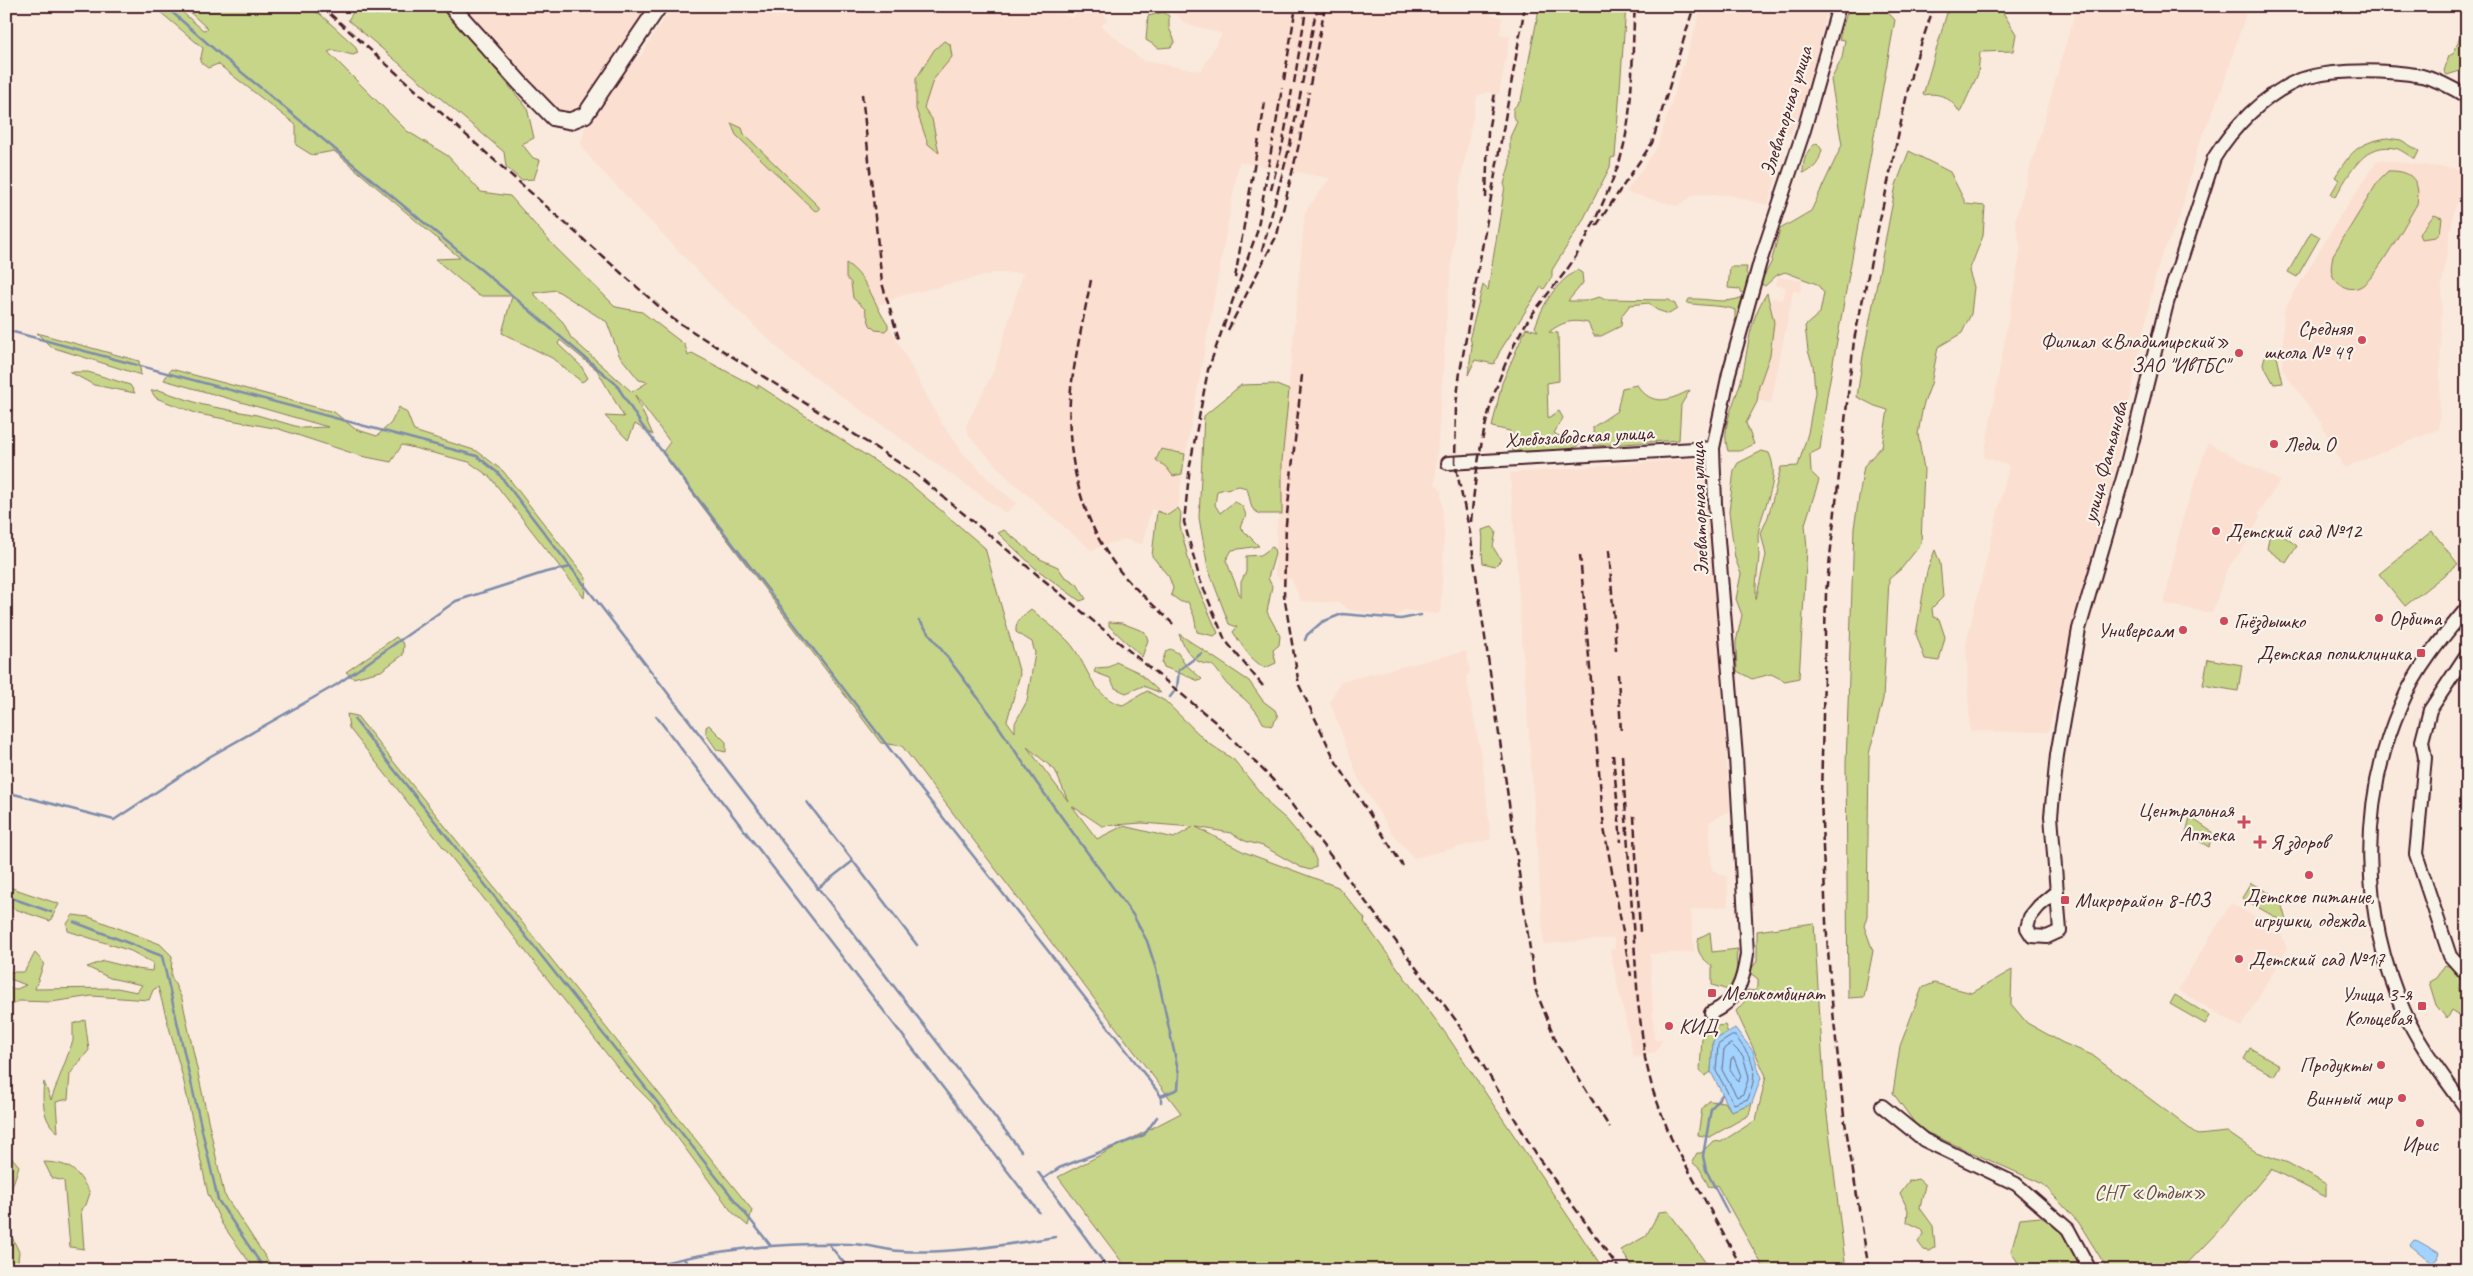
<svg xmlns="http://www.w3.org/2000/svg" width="2473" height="1276" font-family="Caveat,sans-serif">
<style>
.built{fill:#fbdfd0}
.green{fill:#c7d588;stroke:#887a5a;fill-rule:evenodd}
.water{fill:#a1d3fe;stroke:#7e8baa}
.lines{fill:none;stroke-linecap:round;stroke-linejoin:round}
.shore{stroke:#6d677f;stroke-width:1}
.stream{stroke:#7e8baa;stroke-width:2.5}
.minor-casing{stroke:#4a1f2b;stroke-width:16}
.major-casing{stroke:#4a1f2b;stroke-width:19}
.minor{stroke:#f7f3e8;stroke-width:12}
.major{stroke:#f7f3e8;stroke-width:15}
.rail{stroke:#4a1f2b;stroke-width:2.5;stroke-dasharray:8 4;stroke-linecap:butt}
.poi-dot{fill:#d1495b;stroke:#f7f3e8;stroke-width:2}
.labels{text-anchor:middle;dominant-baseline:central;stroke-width:4.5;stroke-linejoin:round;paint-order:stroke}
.street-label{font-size:21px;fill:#4a1f2b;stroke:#f7f3e8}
.poi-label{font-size:21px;fill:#4a1f2b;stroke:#f7f3e8;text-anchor:start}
.park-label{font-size:21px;fill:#694c42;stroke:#f7f3e8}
</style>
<rect width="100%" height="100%" fill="#f9eadd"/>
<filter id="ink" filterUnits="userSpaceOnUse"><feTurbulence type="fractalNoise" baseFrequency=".02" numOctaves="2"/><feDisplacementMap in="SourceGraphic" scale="10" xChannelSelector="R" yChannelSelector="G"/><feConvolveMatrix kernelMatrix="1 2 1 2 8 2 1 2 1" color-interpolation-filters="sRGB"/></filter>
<g filter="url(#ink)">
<path class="built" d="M463,6h188l-70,103 -17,3 -17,-8 -69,-74 3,-3z
M673,6h386v6l13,6 6,-6 1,-6h16l13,13 -7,7 42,35 58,10 21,-37 -38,-11 -6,-8 -19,-9h314l-1,4 30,7 -2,17 10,2 -11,58 -11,-2 -11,4 -18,93 -12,121 -12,174 6,7 3,42 -3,76 -3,5 -34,-4 -9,7 -46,-7 -9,-7 -39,-2 -10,-23 -10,2 -6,-6 2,-53 5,-7v-53l23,-249 25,-34 -91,-16 -57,312 -5,42 -26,-7 -9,35 -18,-5 -33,11 -84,-73 -38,-41 -3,-10 28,-56 29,-97h-28l-95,23 -25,11 17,24 50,93 21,29 32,33 21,17 -10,10 -214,-152 -80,-75 -121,-127 -10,-15 4,-16 48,-67 9,-6 13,-23z
M1699,6h129l-12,52 -18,60 -8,16 -15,-5 -6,15 15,6 -16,55 -39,-10 -34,-1 -18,12 -51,-14 31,-44 43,-135z
M2069,6h179l-26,83 -25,60 -18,70 -18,38 -6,20 -42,203 -65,252 -78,-1 -4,-87 43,-178 -25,-9 37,-208 -6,-28 61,-212z
M2378,160l89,10v13l-13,27 -12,75 -3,144 -95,39 -23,-45 -39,-54 2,-59 57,-95z
M1778,277l24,4 -2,11 -7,-1 -22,112 -19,-4 20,-101 11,2 3,-13 -10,-2z
M2208,443l72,38 -22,33 2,2 -12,25 -22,30 -14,42 -48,-9 18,-83z
M1705,458l25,353 -21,11 3,48 15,7 1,29 -37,4 3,42 -44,2 4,86h8l-6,12 -22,6 -24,-108 5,-1 -1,-11 -70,6 -34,-471z
M1466,651l4,20 -4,6 16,83 9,79 -77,19 -22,-25 -33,-53 -29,-78 10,-20z
M2231,903l49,29 7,17 -46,78 -63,-37z"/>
<path class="green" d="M153,6h22l28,24 5,-1 -25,-23h120l17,8 35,32 3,7 -5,2 -20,-5 -5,2 79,79 41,25 33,36 29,4 42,48 64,63 26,5 43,33 3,11 4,-3 66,35v-3l152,99 75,64 35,126 -13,47 8,11v-9l12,-22 8,-48 -3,-11 -16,-10c-1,-12 7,-16 15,-23 12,11 27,21 38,33 18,20 23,57 54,63l24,-14 18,10 42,41 27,18 38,47 14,12 25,30 5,11v7l-6,3 -10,-3 -37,-21 -18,-5 -14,-8 -35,-6 48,25 94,35 27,32 -1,3 82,112 158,236h-476l-70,-93 123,-64 -279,-367 -21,-3 -219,-290 8,-11 -35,-47 18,40 -18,-11 -7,16 -23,-24 19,1 -27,-47 -37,-30 -2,4 23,22 7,12 -6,4 -30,-24 -50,-25 10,-37h-33l-44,-37 25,-1 -126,-107 -22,4 -16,-10v-20l-78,-61 -10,4 -8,-6 3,-14zM556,290l51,32 12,33 20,25 9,2 -16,10 -61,-54 -8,-16 -30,-29zM1027,747l28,23 13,31zM1072,806l30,20 40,-3 51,4 -19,11 -51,-12 -26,13z
M383,6h61l83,102 7,30 -12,6 11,14 7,2 -6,19 -13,1 -15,-13 -2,-15 -156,-132 8,-12 21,7z
M1538,6h88l-11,151 -4,1 -1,9 -28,55 -30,48v7l-8,12 -3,-2 -41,64 -6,13 -19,-4 -7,15 4,-28 -2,-11 13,-51 5,5 17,-104 -1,-2 6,-21v-26l7,-15 -4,-5v-8l8,-9 18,-91z
M1849,6h33l13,14 -68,376 -7,53 -10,5 1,18 8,8 -14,44 2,25 -8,129 -14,3 -14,-7 -19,5 -15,-8 -1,-29 6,-27 -6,-16 5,-25 -6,-16 -6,-46 5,-42 4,-7 24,-12 7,2c12,27 -5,50 -10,76 -2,9 0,17 0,27 -1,14 -4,29 -3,43l10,-44 -5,-22 7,-16 13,-50 17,-1 10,-33 7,-40 -2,-28 -5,-14 -3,-25 15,-13 4,-20 -7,-9 -32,-12 -8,3 -12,11 -5,-3 11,-20 9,-34 31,-18 31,-66 -11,-65 11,-22 3,-18 -6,-1z
M1949,6h50l17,28 -3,17 -33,1 -2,22 -18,39c-9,-15 -19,-21 -37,-18z
M1163,12l6,4v12l6,13 -4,6 -12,1 -13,-8 2,-24z
M2467,18v36l-7,17 -13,4 -3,-4 5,-15 5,-3z
M944,41l6,3 2,13 -19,23 -9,28 8,11 7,34 -11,-9 -12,-35v-30l18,-29z
M731,123l11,5 2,6 75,73v3l-4,1 -79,-76z
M2387,138l14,2 18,11 -4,8c-6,-3 -12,-8 -17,-10 -33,-10 -49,26 -63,48l-4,-3 8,-14 -4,-3c16,-25 22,-34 52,-39z
M1817,143l5,7c-4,13 -5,18 -19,23 0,-12 3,-24 14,-30z
M1909,151l41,21 16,32 19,2 -2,30 -14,35 5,16 -3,27 -9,19 -24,14 -7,37 -8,22 -5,28 6,35 -3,75 -20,25 -12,10 -6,120 -14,55 -2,162 -3,10 9,25 -9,46 -16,1 -2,-234 8,-236 10,-62 18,-20 6,-36 -13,-4 -18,-9 6,-41 33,-171z
M2388,171c24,-1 33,10 29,33 -10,17 -40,72 -54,81 -8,6 -18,4 -25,-2 -9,-8 -7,-17 -5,-28l46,-75z
M2434,215l8,3 -2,15 -4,4 -15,2 -2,-5z
M2311,232l9,5 -23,40 -9,-5z
M846,263c22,14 28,42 42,62v3l-3,3 -10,-1 -5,-5 -5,-16 -12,-11 -2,-15 -5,-6z
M1730,267h17l-1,6 4,6 -2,12 -6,2 -2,-4 -12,-1z
M1577,270l5,3 1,10 -15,18h17l15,-4 3,2 66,1 6,4 2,5 -8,5 -12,-4 -8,-7 -19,2 -8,10 -1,11 -20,10h-7l-6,-13c-16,-4 -26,-1 -39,9l9,1 1,48 -12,2 1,35 11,-7 4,7 -9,15c8,7 21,2 29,9 -17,15 -49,8 -70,9l-3,-20 -18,-4 10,-44 24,-55 12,3 -3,-4c9,-25 20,-43 42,-57z
M1767,293l7,29 -4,33 -11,31 -2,16 -11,21 8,21 -14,7h-12c-8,-25 8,-50 14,-74 7,-31 6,-55 25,-84z
M1743,297l3,8 -4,16 -7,1v-12c-10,-5 -35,-4 -48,-7l2,-4c21,-1 34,6 54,-2z
M37,333l102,28 2,14 -90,-28z
M2266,351l10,1 7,31 -9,1 -11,-20z
M171,369l163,43 21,17 22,7 14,-13 8,-16 8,6 7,18 63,20 26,20 83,107 -2,20 -94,-121 -21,-15 -67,-17 -11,17 -30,-6 -82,-27 -81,-15 -42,-16 -5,-7 8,-1 44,15 54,10 45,13 26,-1 -164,-47z
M70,372h18l42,13 5,8 -41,-8z
M1274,384l15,6 -7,71v53h-23l-7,-6 -5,-20 -8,-2 -22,5 -2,14 5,8 14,-11c8,2 10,6 12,14l-6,11 19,19 -27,4 -6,10 15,38v-16l5,-10v-16l15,-1 11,-8 2,1 1,6 -7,24 4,8 -5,26 13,24 -1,9 -6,5 3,13 -11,5c-16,-9 -22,-22 -32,-36l4,-5 -8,-3 -21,-56 -9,-50 5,-102 37,-31z
M1637,385c15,22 32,16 53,5l-9,15 -2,35 -85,6 -1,-19 24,-16 5,-23z
M1161,449l24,5 -3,20 -9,2 -7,-9 -10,-7z
M1178,508l3,5 -1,13 13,51 25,56 -4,3 -17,-4 -3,-16 -6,-14h-7l-10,-7 2,-7 -4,-11 -17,-21 5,-45 11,4z
M1492,527l4,5 -3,15 8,13 -6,6 -12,-3c-2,-11 1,-21 -1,-33z
M2271,527l26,19 -11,17 -19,-14z
M1004,530l36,29 18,8 6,9 13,8 9,15 -6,2 -45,-33 -37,-35z
M2432,531l26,33 -53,42 -26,-32z
M1935,550l5,13 3,34 -11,11 1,9 6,2 6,18 -6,24 -14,-2 -9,-25 11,-63z
M1109,622l13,1 23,9 3,8 -6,17 -33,-31z
M1179,634l70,47 14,20 12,9 3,7 -7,9 -8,-3c-8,-17 -19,-24 -33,-36 -7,-5 -10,-15 -17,-21 -4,-3 -6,-1 -11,-3 -11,-3 -20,-19 -23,-29z
M396,637l8,7 -1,11 -22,16 -28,7 -7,-6z
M1170,649l8,4 6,10 18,16 -3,2 -35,-14 -2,-5 4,-11z
M2208,659l34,6 -4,26 -35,-6z
M1116,662l22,10 23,21 -18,-7 -17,7 -11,-5 -5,-10 -16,-6 2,-4 13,-1z
M347,714l10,2 395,494 -4,16 -16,-14 -80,-109 -31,-31 -272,-344z
M709,725l17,17v10l-9,-2 -11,-16v-7z
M2190,817l22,15 -3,15 -23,-14z
M2251,883l29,16 7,25 -45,-26z
M6,886l53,18 -9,17 -44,-15z
M73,915l16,2 71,27 12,12 -1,20 11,23 42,195 50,76h-19l-33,-46 -14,-30 -25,-116 -25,-91 -5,3 -4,10 -57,-4 -41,6 -32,-1 -13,7v-20l11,1 9,-4 -19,-7 -1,-6h18l11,-19 9,10 -9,26 82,-1 20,4 5,-7 -32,-7 -23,-11 17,-6 33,8 15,2 1,-8 -22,-12 -63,-20 -1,-7z
M1814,923l11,175 21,172h-81l-48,-85 -8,2 -9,-18 -8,-7 5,-9h4l12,-12 8,1 35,-22 10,-44 -30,-65 10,-11 -3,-3 5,-7 6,1 4,-4v-8l-9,-7 8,-11v-30z
M1710,932l2,20 26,-3c-6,15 7,29 -10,41l-16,-5v-19c-10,-8 -17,-14 -13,-28z
M2445,965l9,3 6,9 -1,14 8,-3v15l-6,7 6,5v5l-15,-10 -5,9 -11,-14 -7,-23 7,-4z
M2012,970l-1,34 16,19 36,20 29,12 106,80 29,-3 29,20 32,11 38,21v13l-55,-28 -48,57 -42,44h-73l-29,-47 -36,-39 -124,-55 -26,-36 7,-47 22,-58 12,-5 38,10z
M2175,995l35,21 -5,8 -35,-20z
M85,1020l4,30 -19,24 -2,25 -12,3 2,30c-16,-10 -16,-34 -14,-50l7,18 22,-59v-17z
M1725,1025l3,8 -15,8 -2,31 -6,4 -5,-6 2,-32 15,-12z
M2250,1048l30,17 -6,11 -30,-17z
M1709,1101l16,1 6,9 21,-8 -3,12 -39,22 -12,-2 4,-26z
M6,1151l13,15 -10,30 1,37 9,19 -2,18h-11z
M44,1162c28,1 33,9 46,31l-4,12 -5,4 3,40 -14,-2 -6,-66 -12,-3z
M1918,1179l7,6 -5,23 13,18 2,21 -6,4 -5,-1 -6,-8 6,-8 -2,-5 -15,-7 1,-12 -8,-17 9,-12z
M1668,1211l43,59h-77l-13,-20 25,-14 13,-24z
M2040,1217c22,11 35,28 39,53h-57l-11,-19 9,-32z"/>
<path class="water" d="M1735,1028l18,23 8,27 -9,25 -21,8 -20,-39 2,-31z
M2414,1240l4,1 21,12 -2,6 -5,4 -22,-18z"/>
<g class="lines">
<path class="shore" d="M1732,1036h3c19,24 24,34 13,63l-14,5 -18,-33 2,-26z
M1731,1044l12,12 6,21 -6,17 -6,3 -15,-27 2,-21z
M1734,1058l7,18 -3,6 -8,-13 1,-10z"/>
<path class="stream" d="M165,6l57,50 286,236 108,92 25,40 271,354 218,277 31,41v6
M6,330l471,126 21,17 523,678
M919,620l72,95 45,67 97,133 14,26 9,28 23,105 -1,15 -17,7
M1305,640l2,-5 15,-13 20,-8 59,5 20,-4
M1170,697l7,-9 2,-18 23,-17
M656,716l383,496
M354,719l417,527
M6,792l108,28 95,-63 127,-72 120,-84 90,-29 25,-5
M807,802l46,59 -36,28
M853,861l64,84
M6,896l45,16
M74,922l88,34 56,244 47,70
M1722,1095l-11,14 -8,47 3,14 22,43
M1038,1172l71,98
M1043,1179l16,-11 85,-33 13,-18
M830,1246l20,24
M684,1259l9,11
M637,1270c67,-20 145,-28 214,-26 17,0 33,6 49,7 52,3 105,-6 155,-14"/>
<g class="minor-casing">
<path id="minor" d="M1448,463l265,-15
M2467,608c-25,30 -51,61 -66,97 -43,97 -40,209 3,306 15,35 41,67 63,99
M2467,654l-37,56 -8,31 3,17 -9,96 34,102 17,19
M2057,891l-18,15 -9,11 -3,11 5,8 15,1 13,-6 -9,-115 6,-61 22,-126 46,-158 42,-168 47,-145c19,-31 49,-62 83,-77 32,-13 91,-11 125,-5 16,4 31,12 45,21
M1711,1013c27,-13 32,-31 36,-59l-11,-197 -21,-253 -2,-56 16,-75 31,-111 44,-132 35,-124
M1882,1106l42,34 92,44 52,45 22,41"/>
</g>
<g class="major-casing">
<path id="major" d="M451,6l69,77 34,35 16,3 15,-6 74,-109"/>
</g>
<use href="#minor" class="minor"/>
<use href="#major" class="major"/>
<path class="rail" d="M321,6l352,313 239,152 302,250 59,59 185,243 79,133 83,114
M1525,6l-65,366 -4,33 -1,58 15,70 66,458 22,55 52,82
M1284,80l12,-74
M1294,83l11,-67
M1302,84l15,-78
M1310,85l15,-79
M862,94l20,189 17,56
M1260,134l5,-32
M1274,136l8,-48
M1271,190l12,-48 9,-52
M1486,198l2,-67 7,-38
M1596,226l56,-83 42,-137
M1262,251l28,-106 11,-54
M1235,278l24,-140
M1091,280c-7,35 -15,72 -20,108 -7,65 10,138 53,188 15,17 33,32 49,48
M1228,330l49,-95 22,-91 10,-52
M1302,375l-16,149 -2,71 15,90 37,77 67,104
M1471,522c6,-69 17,-131 51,-192 15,-26 38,-48 54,-74 13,-21 31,-61 40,-85 19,-48 15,-113 19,-165
M1609,550l7,100
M1580,555l24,273 27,148
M1618,674l3,59
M1263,686l-38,-46 -25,-60 -16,-58 6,-57 18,-95 49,-138 16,-92
M1613,755l8,87
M1622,755l16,247 7,56 8,33 18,47 72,132
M1634,816l6,117
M1869,1270l-25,-154 -13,-124 -5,-70 -5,-125 5,-204 28,-253 58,-269 22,-65"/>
</g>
</g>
<g class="poi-dot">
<circle cx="2362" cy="340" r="5"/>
<circle cx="2239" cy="353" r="5"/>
<circle cx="2274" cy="444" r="5"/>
<circle cx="2216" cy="531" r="5"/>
<circle cx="2379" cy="618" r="5"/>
<circle cx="2224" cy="621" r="5"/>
<circle cx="2183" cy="630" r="5"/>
<rect x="2416" y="648" width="10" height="10" rx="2.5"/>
<path d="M2241.5 814.5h5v5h5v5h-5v5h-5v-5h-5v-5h5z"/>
<path d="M2257.5 834.5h5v5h5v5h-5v5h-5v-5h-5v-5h5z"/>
<circle cx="2309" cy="875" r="5"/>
<rect x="2060" y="895" width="10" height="10" rx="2.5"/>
<circle cx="2239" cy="959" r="5"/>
<rect x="1707" y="988" width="10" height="10" rx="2.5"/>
<rect x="2417" y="1001" width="10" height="10" rx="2.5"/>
<circle cx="1669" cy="1026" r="5"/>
<circle cx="2381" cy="1065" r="5"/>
<circle cx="2402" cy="1098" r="5"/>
<circle cx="2420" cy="1123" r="5"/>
</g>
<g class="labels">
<g class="street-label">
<text transform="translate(1786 111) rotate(-73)">Элеваторная улица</text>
<text transform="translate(1579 436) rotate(-3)">Хлебозаводская улица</text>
<text transform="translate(2105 462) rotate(-75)">улица Фатьянова</text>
<text transform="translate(1699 509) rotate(-92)">Элеваторная улица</text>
</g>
<g class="poi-label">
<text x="2352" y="328" text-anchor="end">Средняя<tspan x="2352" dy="24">школа № 49</tspan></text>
<text x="2229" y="341" text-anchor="end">Филиал «Владимирский»<tspan x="2229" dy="24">ЗАО "ИвТБС"</tspan></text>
<text x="2284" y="444">Леди О</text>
<text x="2226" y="531">Детский сад №12</text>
<text x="2389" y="618">Орбита</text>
<text x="2234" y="621">Гнёздышко</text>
<text x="2173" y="630" text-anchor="end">Универсам</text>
<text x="2411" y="653" text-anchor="end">Детская поликлиника</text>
<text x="2234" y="810" text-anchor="end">Центральная<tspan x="2234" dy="24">Аптека</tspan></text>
<text x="2270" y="842">Я здоров</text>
<text x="2309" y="896" text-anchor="middle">Детское питание,<tspan x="2309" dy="24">игрушки, одежда</tspan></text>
<text x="2075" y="900">Микрорайон 8-ЮЗ</text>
<text x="2249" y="959">Детский сад №17</text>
<text x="1722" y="993">Мелькомбинат</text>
<text x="2412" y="994" text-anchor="end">Улица 3-я<tspan x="2412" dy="24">Кольцевая</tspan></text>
<text x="1679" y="1026">КИД</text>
<text x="2371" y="1065" text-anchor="end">Продукты</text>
<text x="2392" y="1098" text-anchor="end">Винный мир</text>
<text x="2420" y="1144" text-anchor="middle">Ирис</text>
</g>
<g class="park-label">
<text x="2150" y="1192">СНТ «Отдых»</text>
</g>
</g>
<rect width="2473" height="1276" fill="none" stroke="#f7f3e8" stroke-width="25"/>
<rect x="12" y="12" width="2448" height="1251" fill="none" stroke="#4a1f2b" stroke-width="2" filter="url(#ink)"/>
</svg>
